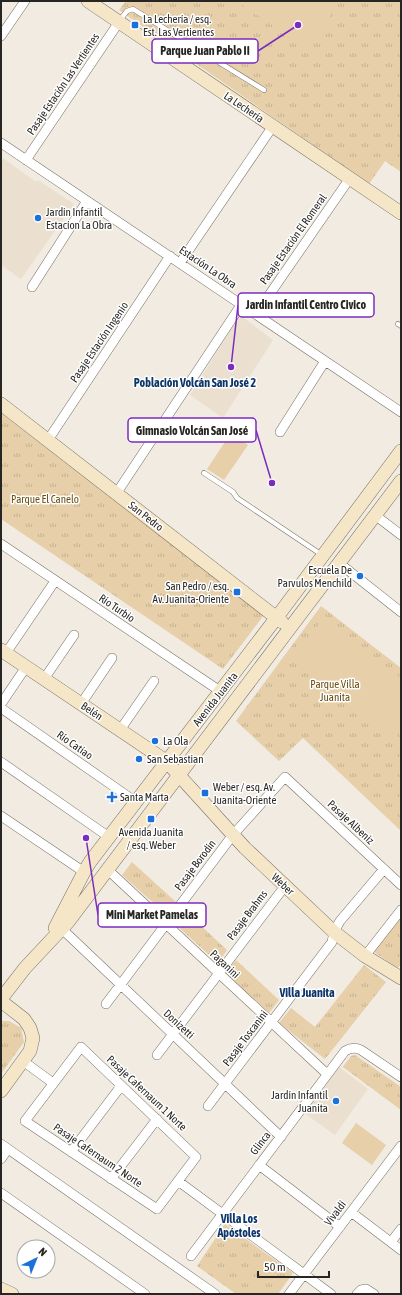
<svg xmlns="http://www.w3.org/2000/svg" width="402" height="1295" font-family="'Asap Condensed',sans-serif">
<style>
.built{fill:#ebe0cf}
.grass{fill:url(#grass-tufts)}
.pitch{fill:#e6cfa9}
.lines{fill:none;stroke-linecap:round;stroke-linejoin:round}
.lane-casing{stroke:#756f66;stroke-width:5.5}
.street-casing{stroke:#756f66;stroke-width:10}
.secondary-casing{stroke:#756f66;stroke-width:14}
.lane{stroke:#fff;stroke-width:4.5}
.street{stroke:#fff;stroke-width:9}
.secondary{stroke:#f5e6c8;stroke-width:13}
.poi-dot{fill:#1b70da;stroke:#fff;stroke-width:1.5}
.labels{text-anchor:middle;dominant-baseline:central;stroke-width:3;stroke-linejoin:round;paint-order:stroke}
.poi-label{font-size:11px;fill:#282622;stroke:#fff;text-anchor:start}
.street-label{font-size:11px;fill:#282622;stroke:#fff}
.park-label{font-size:11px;fill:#6c4e0f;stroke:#fff}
.neighbourhood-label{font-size:12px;font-weight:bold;fill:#0f366a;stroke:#fff}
.leader{fill:none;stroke:#7b2cbf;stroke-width:1.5}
.callout-dot{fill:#7b2cbf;stroke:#fff;stroke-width:1.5}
.callout{fill:#fff;stroke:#7b2cbf;stroke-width:1.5}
.callout-label{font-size:12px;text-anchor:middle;font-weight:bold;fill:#282622}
</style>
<defs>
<pattern id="grass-tufts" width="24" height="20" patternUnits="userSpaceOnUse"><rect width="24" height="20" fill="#e6cfa9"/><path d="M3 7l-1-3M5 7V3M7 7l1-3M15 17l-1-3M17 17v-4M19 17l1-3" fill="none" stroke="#c5b291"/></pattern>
</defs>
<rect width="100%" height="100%" fill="#f1ebe1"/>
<path class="built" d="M3,158l33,24 2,-2 36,24 -53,75 -20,-14v-103z
M240,315l33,25 -50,78 -33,-23z
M339,1067l29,22 -33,46 -31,-22z"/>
<path class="grass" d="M126,1h275v171l-16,-11 -16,23 -250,-174z
M1,413l263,202 -41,54 -222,-150z
M321,606l80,62v163l-98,-93 -24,23 -43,-40z
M132,862l44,40 -10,12 -44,-39z
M184,910l43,40 -9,13 -44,-40z
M401,914v51l-4,3 -24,-17z
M236,960l43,40 -10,13 -44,-40z
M364,965l22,17 -61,77 -46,-36 12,-15 24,19z
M1,1021h8l12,7 3,14 -23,32z
M355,1055l46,32v23l-58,-43 8,-11z
M225,1224l68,49 -15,21h-42l-39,-28z"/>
<path class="pitch" d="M236,1h104l-32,48z
M231,433l17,12 -24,35 -17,-11z
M323,619l78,59v52l-5,6 -102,-79z
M356,1123l30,22 -14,20 -30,-22z"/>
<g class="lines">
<g class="lane-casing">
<path id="lane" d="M120,20l7,-9 6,-2 131,81
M398,324l3,2
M204,473l29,19 4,6 85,57"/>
</g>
<g class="street-casing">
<path id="street" d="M1,36l24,-35
M1,143l400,269
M26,160l93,-138
M180,263l93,-137
M32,287l55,-86
M256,314l94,-136
M280,432l45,-71
M48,440l122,-184
M116,494l125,-189
M375,515l26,20
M1,544l219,147
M339,563l62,49
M6,653l49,-72
M44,679l30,-44
M1,704l25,-37
M81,704l31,-46
M1,708l135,94
M120,730l34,-49
M1,762l108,75
M1,816l83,56
M108,870l219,204
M62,929l219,208
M365,956l36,-46
M106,1004l126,-168 53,-59 116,108
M81,1047l115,110 -39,52 -132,-88z
M157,1055l128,-169
M23,1061l30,22
M208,1106l124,-164 2,-10 6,-11 44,-52
M1,1144l214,150
M71,1152l50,-66
M1,1159l7,-10
M259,1165l81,62
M111,1179l46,-60
M178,1181l153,113
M1,1193l144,101
M351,1212l50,38
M391,1242l10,-13
M191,1256l154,-205c5,-3 10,-4 16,-1l40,27
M289,1294l112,-148
M357,1294l4,-4 5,-1 8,5"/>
</g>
<g class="secondary-casing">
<path id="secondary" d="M88,1l313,212
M1,404l281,218
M1,650l165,111 79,87 89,84 31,24 36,22
M55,928l29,-56 6,-10 187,-245 124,-166
M1,999l24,-31 43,-46 333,-441
M1,1001l23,18 6,9 3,10 -3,13 -29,40
M1,1289l11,5"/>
</g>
<use href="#lane" class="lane"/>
<use href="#street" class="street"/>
<use href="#secondary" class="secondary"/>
</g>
<g class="poi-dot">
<rect x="131" y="21" width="8" height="8" rx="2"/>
<circle cx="38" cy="218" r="4"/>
<circle cx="360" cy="576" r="4"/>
<rect x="233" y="588" width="8" height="8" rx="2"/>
<circle cx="155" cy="741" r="4"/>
<circle cx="139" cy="759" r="4"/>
<rect x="201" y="789" width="8" height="8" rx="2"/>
<path d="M110 791h4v4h4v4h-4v4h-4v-4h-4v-4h4z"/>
<rect x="147" y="815" width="8" height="8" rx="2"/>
<circle cx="336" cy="1101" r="4"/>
</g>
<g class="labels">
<g class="poi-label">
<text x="143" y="19">La Lechería / esq.<tspan x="143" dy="13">Est. Las Vertientes</tspan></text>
<text x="46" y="212">Jardin Infantil<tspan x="46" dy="13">Estacíon La Obra</tspan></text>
<text x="352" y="570" text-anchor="end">Escuela De<tspan x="352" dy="13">Parvulos Menchild</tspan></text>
<text x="229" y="586" text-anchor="end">San Pedro / esq.<tspan x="229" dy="13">Av. Juanita-Oriente</tspan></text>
<text x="163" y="741">La Ola</text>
<text x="147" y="759">San Sebastian</text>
<text x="213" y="787">Weber / esq. Av.<tspan x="213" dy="13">Juanita-Oriente</tspan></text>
<text x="120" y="797">Santa Marta</text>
<text x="151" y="832" text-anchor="middle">Avenida Juanita<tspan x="151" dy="13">/ esq. Weber</tspan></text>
<text x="328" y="1095" text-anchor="end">Jardín Infantil<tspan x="328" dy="13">Juanita</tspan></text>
</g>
<g class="street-label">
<text transform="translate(63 84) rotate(-56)">Pasaje Estación Las Vertientes</text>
<text transform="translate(244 107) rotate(34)">La Lechería</text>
<text transform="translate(293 239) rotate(-55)">Pasaje Estación El Romeral</text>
<text transform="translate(208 267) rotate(34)">Estación La Obra</text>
<text transform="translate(99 342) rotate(-56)">Pasaje Estación Ingenio</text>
<text transform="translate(146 516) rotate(38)">San Pedro</text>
<text transform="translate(117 608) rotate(34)">Río Turbio</text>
<text transform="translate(215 699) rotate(-52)">Avenida Juanita</text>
<text transform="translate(92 711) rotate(34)">Belén</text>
<text transform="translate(75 745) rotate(35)">Río Catiao</text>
<text transform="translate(351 822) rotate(43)">Pasaje Albeniz</text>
<text transform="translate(195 865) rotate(-53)">Pasaje Borodin</text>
<text transform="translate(283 884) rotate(43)">Weber</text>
<text transform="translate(247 915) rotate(-53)">Pasaje Brahms</text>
<text transform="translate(225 964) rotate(43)">Paganini</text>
<text transform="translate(179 1024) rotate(43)">Donizetti</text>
<text transform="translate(245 1038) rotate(-53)">Pasaje Toscanini</text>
<text transform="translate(147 1093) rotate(43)">Pasaje Cafernaum 1 Norte</text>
<text transform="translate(260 1143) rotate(-53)">Glinca</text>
<text transform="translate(98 1155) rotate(34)">Pasaje Cafernaum 2 Norte</text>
<text transform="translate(335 1213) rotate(-53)">Vivaldi</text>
</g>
<g class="park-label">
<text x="45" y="499">Parque El Canelo</text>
<text x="335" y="684">Parque Villa<tspan x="335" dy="13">Juanita</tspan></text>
</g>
<g class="neighbourhood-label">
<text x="195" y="383">Población Volcán San José 2</text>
<text x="307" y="993">Villa Juanita</text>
<text x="239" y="1219">Villa Los<tspan x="239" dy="14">Apóstoles</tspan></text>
</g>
</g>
<path class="leader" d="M298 25L258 51M231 367L238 305M272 483L256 430M86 838L98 915"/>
<g class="callout-dot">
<circle cx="298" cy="25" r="4"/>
<circle cx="231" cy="367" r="4"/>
<circle cx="272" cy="483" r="4"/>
<circle cx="86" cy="838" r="4"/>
</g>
<g class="callout">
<rect x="152" y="39" width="106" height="24" rx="4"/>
<rect x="238" y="293" width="136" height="24" rx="4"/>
<rect x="128" y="418" width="128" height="24" rx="4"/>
<rect x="98" y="903" width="108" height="24" rx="4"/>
</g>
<g class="callout-label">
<text x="205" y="55">Parque Juan Pablo II</text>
<text x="306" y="309">Jardin Infantil Centro Civico</text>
<text x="192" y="435">Gimnasio Volcán San José</text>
<text x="152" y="919">Mini Market Pamelas</text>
</g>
<rect width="402" height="1295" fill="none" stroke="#282622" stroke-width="4"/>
<g transform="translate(36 1259) rotate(43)"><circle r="19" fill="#ffffff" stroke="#a9a8a7"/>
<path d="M0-3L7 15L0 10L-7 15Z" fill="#1b70da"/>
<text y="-6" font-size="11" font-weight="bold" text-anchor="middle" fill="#282622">N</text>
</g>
<path d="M258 1271v6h71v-6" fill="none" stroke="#282622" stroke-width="2"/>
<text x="264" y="1271" font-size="12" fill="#282622" stroke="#ffffff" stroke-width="3" paint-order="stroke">50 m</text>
</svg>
